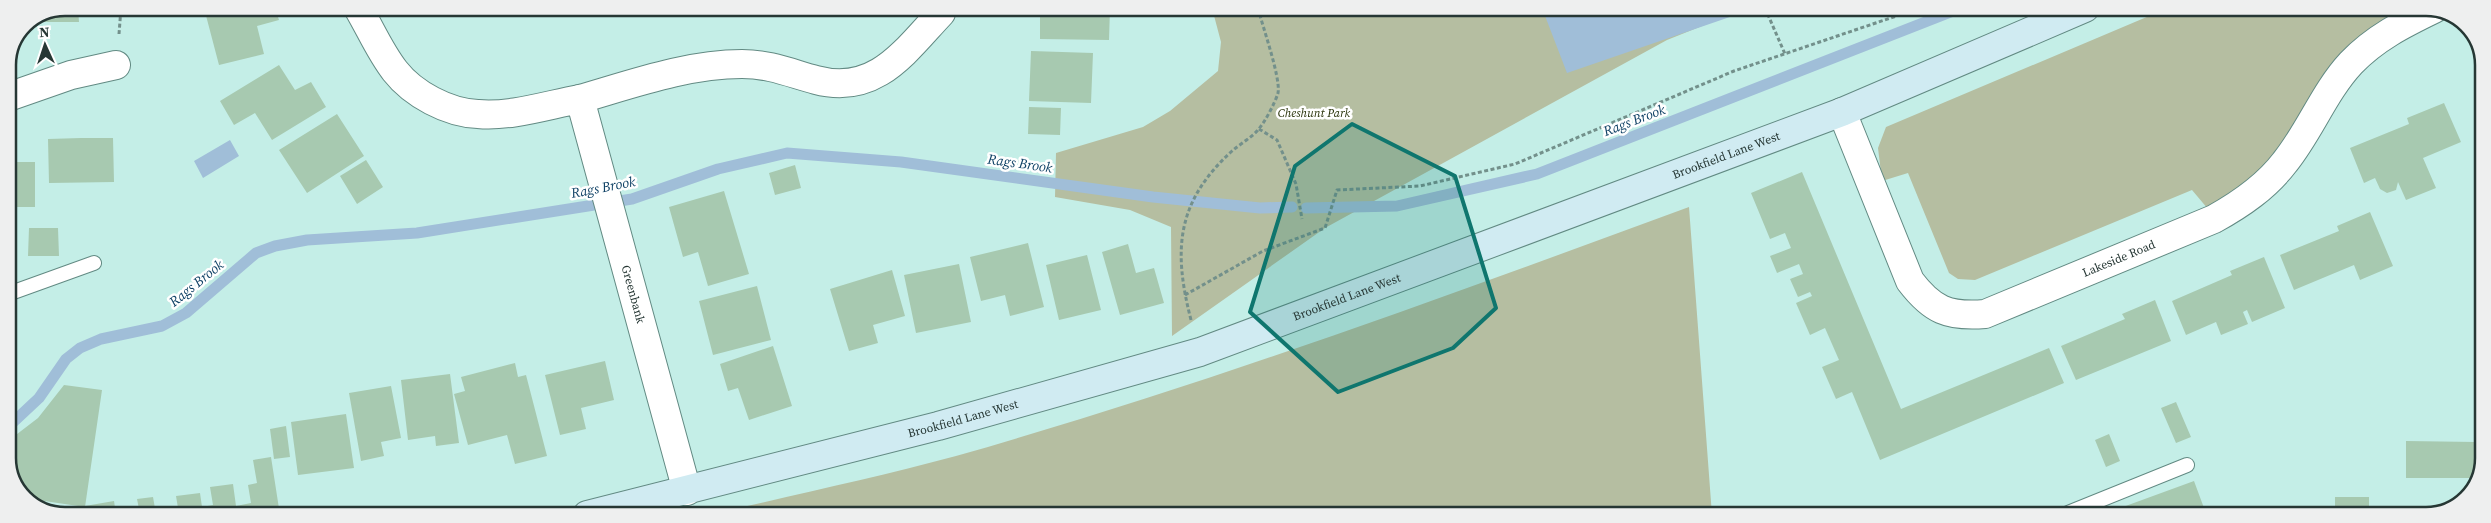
<svg xmlns="http://www.w3.org/2000/svg" width="2491" height="523" font-family="'Source Serif 4',serif">
<style>
.green{fill:#b5bea1}
.water{fill:#a0bed8}
.lines{fill:none;stroke-linecap:round;stroke-linejoin:round}
.stream{stroke:#a0bed8;stroke-width:11}
.building{fill:#a7c9b0}
.service-casing{stroke:#628a83;stroke-width:16}
.minor-casing{stroke:#628a83;stroke-width:30}
.secondary-casing{stroke:#628a83;stroke-width:30}
.path{stroke:#73908b;stroke-width:3;stroke-dasharray:4 2.5;stroke-linecap:butt}
.service{stroke:#fff;stroke-width:14}
.minor{stroke:#fff;stroke-width:28}
.secondary{stroke:#d0ebf2;stroke-width:28}
.marked{fill:#0f766e;fill-opacity:0.2;stroke:#0f766e;stroke-width:4;stroke-linejoin:round}
.labels{text-anchor:middle;dominant-baseline:central;stroke-width:5;stroke-linejoin:round;paint-order:stroke}
.park-label{font-size:12px;font-style:italic;fill:#263006;stroke:#fff}
.street-label{font-size:12px;fill:#263734;stroke:#fff}
.water-label{font-size:14px;font-style:italic;fill:#0f4165;stroke:#fff}
.rim{fill:none;stroke:#263734;stroke-width:2.5}
</style>
<rect width="100%" height="100%" fill="#c4eee7"/>
<path class="green" d="M1212,8h535l-80,32 -342,188 -153,108 -1,-109 -41,-17 -75,-13 1,-44 87,-26 27,-16 48,-40 3,-29z
M2168,8l215,1 4,7 -2,7 -134,160 -43,26 -16,-19 -217,90 -17,-1 -9,-6 -41,-100 -26,8 -4,-33 8,-21z
M1689,207l23,308h-1002c82,-20 165,-37 246,-59 249,-71 491,-160 733,-249z"/>
<path class="water" d="M1542,8h214l-189,65z
M230,140l9,16 -36,22 -9,-17z"/>
<g class="lines">
<path class="stream" d="M1306,208l91,-2 140,-32 424,-166
M8,427l31,-29 27,-39 14,-11 21,-9 61,-13 24,-13 70,-60 19,-7 32,-6 110,-7 215,-34 86,-30 69,-16 114,9 252,35 107,11 32,-1"/>
</g>
<path class="building" d="M65,8h13l1,14h-36v-5z
M204,8h71l4,12 -22,6 7,28 -45,11z
M1040,8h70l-1,32 -69,-1z
M1031,51l62,2 -2,50 -62,-2z
M279,65l16,25 16,-8 15,25 -54,33 -17,-27 -21,12 -14,-24z
M2444,103l17,39 -38,16 13,30 -30,12 -8,-18 -2,8 -9,3 -7,-4 -5,-11 -11,5 -14,-35 59,-24 -2,-6z
M1029,107l32,1 -1,27 -32,-1z
M337,114l27,42 -57,37 -28,-43z
M81,138h32l1,44 -65,1 -1,-44z
M366,160l17,27 -26,17 -17,-28z
M8,162h27v45h-27z
M795,165l6,23 -26,7 -6,-22z
M1802,172l99,237 148,-61 15,35 -184,77 -28,-68 -16,7 -14,-32 17,-7 -14,-32 -15,7 -14,-32 16,-7 -2,-4 -12,5 -8,-18 13,-5 -4,-10 -22,9 -7,-17 21,-8 -6,-15 -15,6 -19,-46z
M724,191l25,83 -41,12 -10,-34 -15,5 -14,-50z
M2370,212l23,54 -33,14 -6,-15 -60,25 -14,-35 59,-24 -2,-5z
M29,228h29l1,28h-31z
M1028,243l16,64 -34,9 -5,-21 -24,6 -11,-44z
M1128,244l8,29 18,-5 10,35 -44,12 -18,-63z
M1087,255l14,55 -42,10 -13,-55z
M2264,257l21,51 -33,14 -5,-12 -4,2 5,12 -27,11 -5,-13 -30,13 -14,-34 60,-26 -2,-4z
M959,264l12,58 -55,11 -12,-58z
M892,270l13,46 -32,9 5,18 -29,8 -19,-62z
M757,286l14,54 -58,15 -14,-54z
M2155,300l16,41 -95,39 -15,-34 64,-27 -3,-5z
M773,346l19,60 -43,14 -11,-32 -10,3 -8,-27z
M605,361l9,39 -33,8 5,21 -26,6 -15,-60z
M515,363l3,14 8,-2 21,81 -32,8 -8,-29 -39,10 -14,-51 11,-3 -4,-14z
M450,374l9,69 -23,3 -1,-10 -27,4 -7,-60z
M64,385l38,5 -17,117 -61,-9 -14,-28 -2,-29 30,-23z
M391,386l10,52 -20,4 3,14 -23,5 -12,-68z
M2176,402l15,35 -15,6 -15,-35z
M346,414l8,54 -56,7 -7,-53z
M2476,417h7l-1,52 -6,12 -1,-3h-69v-37l70,1z
M286,426l4,31 -16,2 -4,-30z
M2109,434l11,27 -14,6 -11,-27z
M271,457l9,58 -101,-1 -3,-18 24,-3 2,14 11,-2 -3,-18 23,-3 3,22 15,-3 -3,-18 9,-2 -4,-23z
M2194,481l10,27 -21,7h-82z
M153,497l3,17h-16l-3,-15z
M2335,497h34v12h36v6h-104v-6h34z
M114,501l2,13h-30l-1,-8z
M39,506l18,2 -1,6h-2z"/>
<g class="lines">
<g class="service-casing">
<path id="service" d="M8,294l86,-31
M2069,515l-1,-2 119,-48"/>
</g>
<g class="minor-casing">
<g id="minor">
<path id="s1" d="M358,8c12,20 22,44 37,63 18,23 53,42 83,43 33,3 69,-9 102,-15l107,392"/>
<path d="M8,97l63,-22 45,-10"/>
<path d="M580,99c52,-15 107,-35 162,-35 28,0 48,9 74,16 60,16 89,-29 125,-67"/>
<path id="s2" d="M1842,112l68,169c22,29 38,36 75,33l229,-95c27,-15 52,-32 71,-57 25,-31 39,-70 66,-99 24,-25 52,-39 83,-54"/>
</g>
</g>
<g class="secondary-casing">
<g id="secondary">
<path id="s3" d="M587,515l351,-89 262,-74 642,-240 243,-104"/>
</g>
</g>
<path class="path" d="M1765,8l20,46
M1898,8l3,8
M119,34l2,-26
M1259,129l18,11 19,44 6,35
M1185,295l78,-44 62,-23 12,-38 83,-4 95,-22 219,-93 186,-63
M1191,320c-18,-70 -15,-118 41,-169 8,-7 19,-13 26,-21 7,-8 17,-27 20,-37 3,-15 -16,-68 -20,-85"/>
<use href="#service" class="service"/>
<use href="#minor" class="minor"/>
<use href="#secondary" class="secondary"/>
</g>
<path class="marked" d="M1352,124l103,52 41,132 -43,40 -115,44 -88,-80 45,-146z"/>
<g class="labels">
<g class="park-label">
<text x="1314" y="113">Cheshunt Park</text>
</g>
<g class="street-label">
<text stroke="none"><textPath href="#s3" startOffset="1196">Brookfield Lane West</textPath></text>
<text stroke="none"><textPath href="#s2" startOffset="414">Lakeside Road</textPath></text>
<text stroke="none"><textPath href="#s1" startOffset="475">Greenbank</textPath></text>
<text stroke="none"><textPath href="#s3" startOffset="791">Brookfield Lane West</textPath></text>
<text stroke="none"><textPath href="#s3" startOffset="388">Brookfield Lane West</textPath></text>
</g>
<g class="water-label">
<text transform="translate(1634 120) rotate(-21)">Rags Brook</text>
<text transform="translate(1020 163) rotate(8)">Rags Brook</text>
<text transform="translate(603 187) rotate(-11)">Rags Brook</text>
<text transform="translate(196 283) rotate(-39)">Rags Brook</text>
</g>
</g>
<path d="M0 0H2491V523H0ZM65 16H2426A49 49 0 0 1 2475 65V458A49 49 0 0 1 2426 507H65A49 49 0 0 1 16 458V65A49 49 0 0 1 65 16Z" fill="#eeefef" fill-rule="evenodd"/>
<path class="rim" d="M65 16H2426A49 49 0 0 1 2475 65V458A49 49 0 0 1 2426 507H65A49 49 0 0 1 16 458V65A49 49 0 0 1 65 16Z"/>
<g transform="translate(45 45) rotate(357)" stroke="#ffffff" stroke-width="4" paint-order="stroke">
<path d="M0-4L9 19L0 12L-9 19Z" fill="#263734"/>
<text y="-8" font-size="14" font-weight="bold" text-anchor="middle" fill="#263734">N</text>
</g>
</svg>
